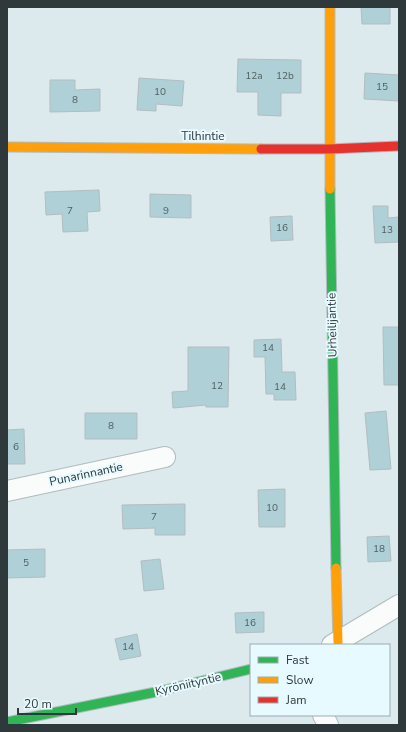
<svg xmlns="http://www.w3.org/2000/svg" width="406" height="732" font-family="'Nunito Sans',sans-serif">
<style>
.building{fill:#afd0d6;stroke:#b3bdc0}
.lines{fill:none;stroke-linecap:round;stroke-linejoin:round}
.street-casing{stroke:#b1bbbe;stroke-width:22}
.fast-casing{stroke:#b1bbbe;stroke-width:11}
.slow-casing{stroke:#b1bbbe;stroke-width:11}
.jam-casing{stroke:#b1bbbe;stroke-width:11}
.street{stroke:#fafcfc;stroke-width:20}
.fast{stroke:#30b455;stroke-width:9}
.slow{stroke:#ff9f0a;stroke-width:9}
.jam{stroke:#e5322d;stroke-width:9}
.labels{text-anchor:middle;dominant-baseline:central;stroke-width:4;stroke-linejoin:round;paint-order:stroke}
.number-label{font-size:10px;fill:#4f5e61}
.street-label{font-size:12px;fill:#2f383a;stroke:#e7faff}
</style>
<rect width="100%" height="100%" fill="#dceaed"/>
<path class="building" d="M361,7h29v17h-28z
M238,59l63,1v33h-20v23l-23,-1v-23h-21z
M365,73l34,2v26l-35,-2z
M139,78l45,3 -2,25 -26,-2v7l-19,-1z
M50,80h25v10l25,-1v22l-50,1z
M99,190l1,21 -13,1 1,19 -25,1 -1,-18 -16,1 -1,-23z
M150,194l41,1v23l-41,-1z
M373,206h15v12l11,-1v25l-24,1z
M292,216l1,24 -22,1 -1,-24z
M383,327h16v58h-15z
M281,339l1,33h13l1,28h-22v-6h-8l-1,-37h-11v-17z
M188,347h41l-1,60h-22v-2l-33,3 -1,-16 16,-1z
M386,411l5,58 -21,1 -5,-57z
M85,413h52v26h-52z
M24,429l1,35h-18v-34z
M285,489v38h-26l-1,-37z
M185,504v31h-30v-7l-32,1 -1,-24z
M389,536l2,25 -23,1 -1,-25z
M45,549v28l-38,1v-28z
M160,559l4,30 -20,2 -3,-30z
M264,612v20l-28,1 -1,-20z
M137,634l4,22 -21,4 -5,-21z"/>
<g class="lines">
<g class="street-casing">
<path id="street" d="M7,491l158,-34
M332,645l67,-40
M323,715l5,10"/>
</g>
<g class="fast-casing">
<path id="fast" d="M330,189l6,379
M7,722l149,-30 95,-23"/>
</g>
<g class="slow-casing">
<path id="slow" d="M330,7v182
M7,147l254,2
M336,568l2,74"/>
</g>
<g class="jam-casing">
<path id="jam" d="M261,149h68l70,-3"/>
</g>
<use href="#street" class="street"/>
<use href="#fast" class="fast"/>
<use href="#slow" class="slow"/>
<use href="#jam" class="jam"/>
</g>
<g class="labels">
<g class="number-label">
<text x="254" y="76">12a</text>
<text x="285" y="76">12b</text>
<text x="382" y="87">15</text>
<text x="160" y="92">10</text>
<text x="75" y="100">8</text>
<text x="70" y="211">7</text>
<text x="166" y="211">9</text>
<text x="282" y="228">16</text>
<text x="387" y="230">13</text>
<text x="268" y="348">14</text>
<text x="217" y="386">12</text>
<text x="280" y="387">14</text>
<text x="111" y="426">8</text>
<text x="16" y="447">6</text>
<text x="272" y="508">10</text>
<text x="154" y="517">7</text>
<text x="379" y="549">18</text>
<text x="26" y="563">5</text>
<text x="250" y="623">16</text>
<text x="128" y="647">14</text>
</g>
<g class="street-label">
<text x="203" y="136">Tilhintie</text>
<text transform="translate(332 325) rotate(-91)">Urheilijantie</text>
<text transform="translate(86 474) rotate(-12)">Punarinnantie</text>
<text transform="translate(188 684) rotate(-13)">Kyröniityntie</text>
</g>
</g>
<rect width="406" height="732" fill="none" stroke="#2f383a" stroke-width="16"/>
<rect x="250" y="644" width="140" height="72" fill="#e7faff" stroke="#9dacb0"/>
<rect x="258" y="657" width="20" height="6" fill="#30b455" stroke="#9dacb0"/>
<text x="286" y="664" font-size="12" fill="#2f383a">Fast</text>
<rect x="258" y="677" width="20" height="6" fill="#ff9f0a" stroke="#9dacb0"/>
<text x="286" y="684" font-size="12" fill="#2f383a">Slow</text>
<rect x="258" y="697" width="20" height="6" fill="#e5322d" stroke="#9dacb0"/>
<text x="286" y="704" font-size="12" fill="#2f383a">Jam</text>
<path d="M18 708v6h58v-6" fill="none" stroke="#2f383a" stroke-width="2"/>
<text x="24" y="708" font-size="12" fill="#2f383a" stroke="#e7faff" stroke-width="3" paint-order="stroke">20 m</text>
</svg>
